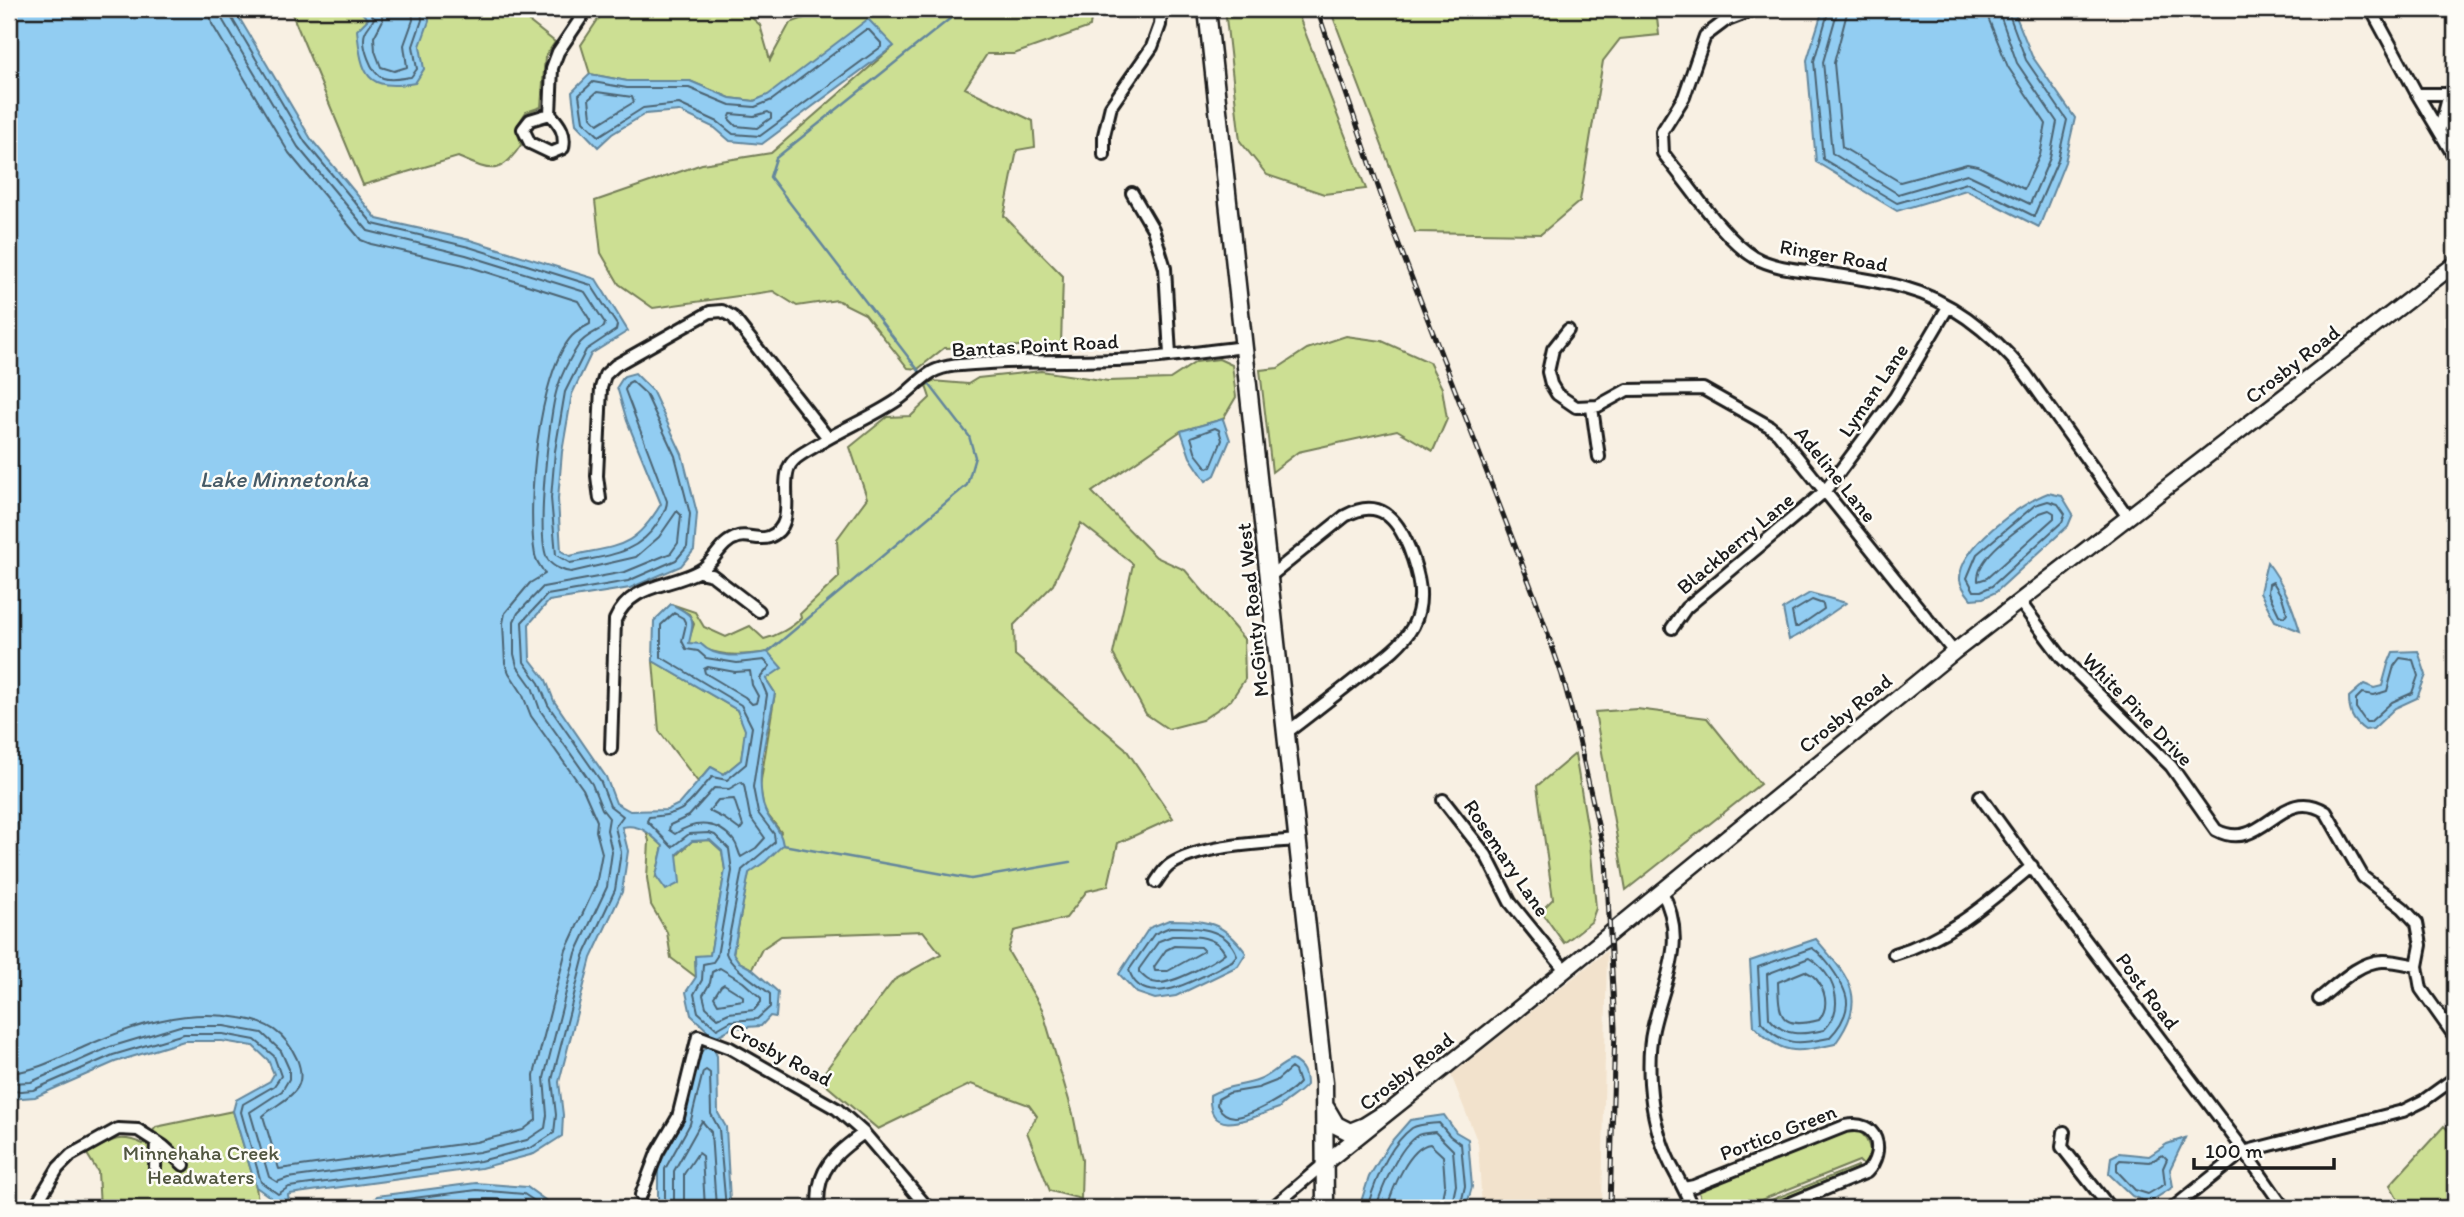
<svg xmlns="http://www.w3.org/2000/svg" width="2464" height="1217" font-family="Itim,sans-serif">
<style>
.built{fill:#f2e2cc}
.green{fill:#ccdf93;stroke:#747e58;stroke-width:2}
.water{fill:#92cdf2;stroke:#63869c;stroke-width:2}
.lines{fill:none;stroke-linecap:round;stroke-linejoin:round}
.shore{stroke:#4b6372;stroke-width:2}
.stream{stroke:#63869c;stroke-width:2.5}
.minor-casing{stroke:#1c1c1c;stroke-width:16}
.tertiary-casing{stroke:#1c1c1c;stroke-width:19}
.secondary-casing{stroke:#1c1c1c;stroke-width:21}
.minor{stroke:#fdfcf7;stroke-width:10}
.tertiary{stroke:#fdfcf7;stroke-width:14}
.secondary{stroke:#fdfcf7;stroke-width:16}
.rail-casing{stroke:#1c1c1c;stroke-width:5}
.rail{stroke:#fdfcf7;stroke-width:2.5;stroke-dasharray:8;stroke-linecap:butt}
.labels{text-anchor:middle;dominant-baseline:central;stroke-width:5;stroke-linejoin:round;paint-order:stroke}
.street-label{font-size:21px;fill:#1c1c1c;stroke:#fdfcf7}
.park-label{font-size:21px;fill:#515640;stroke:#fdfcf7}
.water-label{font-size:23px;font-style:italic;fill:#455a67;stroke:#fdfcf7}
</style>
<rect width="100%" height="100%" fill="#f8f0e3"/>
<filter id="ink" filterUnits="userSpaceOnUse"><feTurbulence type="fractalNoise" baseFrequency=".0143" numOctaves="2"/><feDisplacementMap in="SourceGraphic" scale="14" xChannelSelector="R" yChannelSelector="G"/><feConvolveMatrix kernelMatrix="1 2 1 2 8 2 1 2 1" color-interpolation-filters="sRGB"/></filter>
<g filter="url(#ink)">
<path class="built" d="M1607,951l-5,257h-120l-4,-65 -27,-68z"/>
<path class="green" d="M290,9h223l42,33 -10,15 -4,50 -15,5 -9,14 4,19c-21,32 -31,26 -63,12l-95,28z
M605,9h137l18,16 10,35 20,-37 39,-14h263l-2,18 -76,27h-27l-22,34 68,33 2,26 -18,3 -13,66 59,60 -2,69 -117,3 -26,21 -10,-1 -43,-54 -28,-14 -40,6 -24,-15 -120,17 -34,-24 -18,-31 -6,-52 107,-37 69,-11 123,-107 -140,55 -24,-3 -40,-17h-63l-37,-7 -9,-29z
M1225,9h71l70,180 -42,5 -57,-19 -27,-34z
M1330,9h326l3,26 -39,4 -17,22 -23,140 -39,33 -126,-2z
M1346,336l36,5 47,21 13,26 5,31 -14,32 -36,-21 -99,22 -26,20 -12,-102 18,-2 29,-19z
M1219,359l13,6 4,32 -13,22 -42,12 -89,61 64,65 29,13 59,69 1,40 -14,21 -29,20 -34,9 -22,-15 -33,-60 20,-90 -52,-41 -28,62 -39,40 1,30 110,93 48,70 -55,25 -10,43 -21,5 -21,27 -52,13 -6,20 34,58 31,105 9,46 -1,39 -31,-8 -23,-59 10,-16 -8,-11 -58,-21 -93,45 -59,-50 75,-99 47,-26 -18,-23 -142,5 -19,13 -10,20 -13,-7 -6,-8 16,-82 17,-11 15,-29 -17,-22 -4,-24 15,-93 -9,-14 2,-27c-33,5 -49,4 -80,-9l6,-19 -5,-10 -18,-10 24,8 9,15 22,10 24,-11 14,13c12,-3 28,-11 37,-21l-1,-4 39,-37 -2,-38 30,-41 -17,-51 37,-30 24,-1 19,-18 -4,-12 6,-5 36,3 10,-6 63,-7 67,10 62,-2 26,-17z
M653,661l84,49 9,20 -5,30 -17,14 -13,-7 -13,15 -39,-51z
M1637,709l70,9 53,66 -134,106 -31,-178z
M1575,754l15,89 6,65 -5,14 -27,21 -23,-32 12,-12 -16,-113z
M646,830l17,16 -7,30 36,-35 18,-1 12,11 3,19 -15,86h-15l1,21 -25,-19 -4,-26 -16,-27 -4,-27 2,-37z
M233,1111l23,76 3,21h-159l-2,-36 -11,-18c23,-13 31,-21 56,-10l13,-17z
M2444,1126l11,11v71h-52l-13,-23z
M1853,1129l8,3c9,11 13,22 3,34l-5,-5 -118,47h-37l-6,-19 146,-59z
M1857,1166v3l-98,39h-8z"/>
<path class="water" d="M9,9h225l77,130 66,80 93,21 126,39 32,52 -37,23 -19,40 -10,58 -4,47 3,52 9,5c48,-11 63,-6 91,-52l-34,-83 -10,-34 7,-11 11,-3 17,17 30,64 15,59 -3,37 -13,16 -51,22 -81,13 -20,23 1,35 16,21 8,21 52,76 10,26 14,8 37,-1 12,-6 32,-37 13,7 17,-14 4,-30 -8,-20 -84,-49 1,-40 17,-17c24,13 24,12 18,39l12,1c16,17 46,11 67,8l14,16 -16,11 9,14c-6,33 -21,81 -11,114 4,15 16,18 19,38l-17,16 -17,12 -16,80 6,9 13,7 26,23 -2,25 -6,-1 -9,10 -29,2 -15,8 -4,11 4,9 1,57 8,14 4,74 3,7h-75v-41l25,-46 17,-68 8,-8 3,-11 -20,-19 -5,-23 10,-15 -1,-21 15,-1 15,-85 -3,-19 -12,-11 -18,1 -15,13 3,29 -14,7 -10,-14 7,-30c-12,-11 -23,-23 -41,-19l6,24 -6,41 -31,66 -32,124 4,33 -1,21 -28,18 -53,14 -191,26 -2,1 2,13h-18l-2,-11 -14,-10 -23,-76 3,-11 34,-19 4,-7 -6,-14 -15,-14 -31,-5h-38l-69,21 -80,35 -26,2z
M361,9h67l1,12 -9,25 4,23 -9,14c-49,8 -53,-7 -58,-53l11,-11 -7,-7z
M1823,9h190l19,47 43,62 -10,44 -26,65 -73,-37 -69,21 -81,-49 -9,-102z
M868,19l26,27 -132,98 -32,-3 -15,-13 -36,-17 -34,3 -33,20 -14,13 -22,-23 -4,-32 18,-18 37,7h63l40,17 24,3 14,-6z
M1223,419l7,21 -15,35 -9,6 -16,-24 -9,-26z
M2048,493l14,3 11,18 -5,12 -72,66 -13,6 -12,1c-4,-5 -10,-12 -11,-19 -2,-32 61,-77 88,-87z
M2267,562c17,22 25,43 33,69l-25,-10 -15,-29z
M1810,593l36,10 -45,31 -12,6 -6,-31z
M2418,651l8,24 -9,23 -22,10 -22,21 -8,1c-13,-9 -16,-18 -16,-33l15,-13 10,4 8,-2 6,-22 5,-12z
M1169,920c37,0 54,1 77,33l-8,13 -62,30 -21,3 -18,-6 -18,-19 30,-46z
M1816,939c33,39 53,58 19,105 -40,9 -52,12 -81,-18l-4,-65z
M1292,1060c11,6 14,13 14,25 -8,10 -21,15 -27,23 -23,7 -72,35 -69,-13 20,-11 31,-8 49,-15 13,-5 20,-15 33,-20z
M1444,1115l12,17 12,7 4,48 -6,21h-107l10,-31 20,-33 21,-24z
M2185,1138l-15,31 3,18 -25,16 -16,-7 -23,-22 2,-17 8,-4 30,3 18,-12z
M476,1183l51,4 25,18v3h-184l9,-12z"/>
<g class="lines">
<path class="shore" d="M368,9l6,9c-2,6 -7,9 -9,15 -4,11 6,41 18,45 9,3 19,0 28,-1l6,-8 -4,-23 9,-26 -1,-11
M380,9l3,11 -9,17 1,14 6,16 13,4 13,-4 -3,-22 9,-25 -1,-11
M1829,9l-15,52 9,98 74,44 70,-20 67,33 24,-56 9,-40 -41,-60 -19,-51
M1838,9l-15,53 9,91 66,41 69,-20 63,30 20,-46 7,-36 -40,-59 -19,-54
M1848,9l-14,54 8,84 58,35 67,-18 11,2 46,23 16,-34 6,-31 -38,-57 -19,-47 -2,-11
M865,30h4l12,13v4l-121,89 -27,-2 -15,-12 -39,-18 -36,4 -44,28 -16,-15 -4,-26 14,-13 34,6h62l41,17 25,2 17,-7z
M597,92l35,5 2,5 -36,22 -7,-7 -2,-18z
M768,112l3,2v4l-14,10 -21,-2 -7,-7 2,-5 23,2z
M1215,428l4,2 3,10 -11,27 -4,1 -11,-14 -5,-17z
M2048,501l10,3 7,10 -3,8 -70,64 -11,5h-7l-7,-13 10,-24 58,-49z
M2049,510l5,3v5l-67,60 -9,3c-2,-26 43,-53 62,-68z
M2273,582l9,15 5,16 -3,4 -5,-2 -11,-23 1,-8z
M1812,600l11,4 1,5 -26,18h-3l-3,-15z
M674,613l9,5 3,6 -4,17 4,8 12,2 8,7 31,5 27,-3 6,6 -10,12 7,17 -14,92 5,26 16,21 1,8 -33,28 -16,83c5,15 31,29 44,41v13l-13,12 -26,2 -14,8 -19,-17 -4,-18 8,-14 1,-16 10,-2 4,-6 15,-85 -3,-22 -14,-14 -6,-2 -20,1 -17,13 -25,-26 2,-4c39,-2 39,-14 63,-40l15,3 19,-16 6,-37 -11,-22 -80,-48v-32z
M2400,658l13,2 5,16 -6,17 -20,9 -22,20h-4l-10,-14v-9l6,-6 12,2 13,-4 7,-25z
M708,667l27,5 15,-1 2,14 6,11 -2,7 -4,1 -7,-7 -40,-24 -1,-4z
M741,782l3,3 6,32 15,21 -9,10 -15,9c-3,-5 -3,-11 -7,-16 -15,-20 -39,-21 -59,-7l-6,-4 1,-5 19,-9 25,-28 15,1z
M734,799l9,27 -3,4 -15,-11 -16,-8 9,-11z
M1170,927c25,0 57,0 67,28l-5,6c-25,12 -89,55 -103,9l25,-36z
M1172,936c19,0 44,-2 53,17 -13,10 -50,30 -67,30 -8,0 -13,-5 -19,-11v-3l20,-28z
M1174,946l26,1 4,4 -36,20h-13l-1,-4 12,-17z
M1812,948c13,8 36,40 35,56 -1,13 -9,25 -18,34 -30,6 -47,9 -68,-16l-3,-55z
M1809,958c25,16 38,49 15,72 -22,5 -39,7 -55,-12l-2,-44z
M720,968l23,14 18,16v4l-7,8 -25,3 -11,5 -12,-11 -3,-12 7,-12 2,-11z
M1805,971c18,8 27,33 14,49 -40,10 -40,-4 -41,-38z
M724,984l19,12v4l-25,4 -4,-7 7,-11z
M1291,1068l4,3 4,12c-10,12 -48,33 -64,34 -8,0 -14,-5 -18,-12l1,-6 11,-6 29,-5 18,-7z
M9,1073c27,-2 50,-15 75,-26 49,-22 102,-39 156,-29 27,4 45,14 57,41 14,35 -16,40 -34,57l16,53 197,-27 47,-12 13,-10 -2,-45 32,-125 30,-65 6,-32 -6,-22 1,-10 -14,-32 -52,-73 -9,-23 -13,-20 -4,-10 -2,-40 2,-10 25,-30 15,-9c-3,-6 -9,-12 -10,-19 -9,-49 3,-182 37,-219 5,-5 12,-9 18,-12v-4l-12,-19 -114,-36 -93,-21 -10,-4 -72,-87 -77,-129 -3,-15
M9,1083l22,-1 79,-35 70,-21h44l38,7 19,18 8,18v10l-7,12 -32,21 19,65 8,5 11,-4 191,-26 48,-12 18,-12 2,-13 -3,-37 32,-125 31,-66 5,-35 -5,-22 2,-12 -7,-9 -10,-25 -52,-74 -8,-23 -15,-21 -3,-12v-33l4,-8 25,-26 82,-15 46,-19 7,-10 3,-28 -4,-4 -18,26 -23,20 -65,15c-8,-1 -18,-5 -23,-12 -13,-20 1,-145 9,-171 4,-13 13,-31 21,-43 5,-9 18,-14 26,-19l1,-4 -20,-31 -119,-37 -98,-24 -70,-84 -76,-128 -2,-10
M9,1092l24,-2 80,-35 71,-21h39l32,6 19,16 7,20 -7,10 -31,18 -2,8 20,70 17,12 11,-7 191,-26 51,-13 23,-15 2,-18 -4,-35 32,-124 31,-66 6,-38 -6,-25 8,-11 -13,-10 -10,-26 -52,-75 -9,-22 -15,-21 -2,-40 25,-27 81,-14 48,-21 11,-13 3,-33 -15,-58 -29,-62 -14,-13 -4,2 -3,7 42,111c0,8 -4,13 -8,20 -21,34 -53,35 -89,42l-14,-8 -5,-57 4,-47 10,-59 21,-42 30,-20 1,-5 -26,-40 -122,-38 -96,-23 -68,-82 -75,-127 -1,-6
M2163,1155l4,4 -4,9 2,16 -17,10 -13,-4 -18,-19v-8l3,-3 30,2z
M377,1208l5,-6 95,-12 47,4 21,14
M404,1208c32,-4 99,-18 126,0
M665,1208v-39l25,-45 13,-52 3,-2 4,3 1,41 8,15 7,79
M674,1208v-37l28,-50 9,11 5,76
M684,1208v-34l14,-21 4,3 3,52
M1367,1208c8,-27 21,-62 45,-80 7,-4 19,-4 27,-5l11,13 11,8 4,42 -5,22
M1376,1208c6,-20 23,-62 42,-73 4,-2 12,-2 17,-3l18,18 3,35 -5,23
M1387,1208c5,-18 22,-61 43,-64l13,12 2,28 -5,24"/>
<path class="stream" d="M922,375l-152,-198 6,-19 186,-149
M768,652l199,-167 8,-28 -6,-21 -43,-56
M783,845l188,34 99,-17"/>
<g class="minor-casing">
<path id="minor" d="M1756,9l-31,12 -20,15 -21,61 -22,35 1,21 6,8c23,28 55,78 85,96 23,13 52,13 77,17 25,4 50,7 74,14 48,13 89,48 120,85l103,144
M2371,9l46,85 38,64
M2417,94h32l6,-7
M550,114l-20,6 -7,9 7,14 21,10 12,-5c3,-15 -3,-23 -13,-34l2,-46 6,-16 29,-43
M2440,129l9,-35
M1104,155v-20l7,-29 41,-59 8,-22 1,-16
M1132,193l21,36 12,39 5,87
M1568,330l-15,19 -5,23 3,12 6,10 19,13 22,-1 29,-16 76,-1 66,37 9,7 176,219
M1592,408l7,49
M600,499l-3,-23 4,-88 4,-13 11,-10 94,-53 12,-1 11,6 95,121
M699,572l13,3 47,36
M1269,577l76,-61c34,-19 52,2 64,32 10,26 17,52 4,78 -12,22 -35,36 -55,51 -24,19 -48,38 -72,56
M2020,602l42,56 109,108 45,64c47,25 64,-47 110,-18l37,65 40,31 14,15 4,22 -4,21 4,23 34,48
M1672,628l14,-20 139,-117 70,-94 53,-90
M611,749l4,-129c16,-37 53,-32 84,-49 16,-8 20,-29 39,-34 10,-3 21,4 31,0 28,-11 12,-46 19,-67 3,-12 18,-18 27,-24 27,-17 58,-29 84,-47 11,-8 21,-20 33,-27 15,-8 40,-8 57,-9 50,-3 99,-1 149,-4 35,-3 71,-8 106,-12
M1980,796l82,113 175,232 47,67
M1443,800l43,55 24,47 55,68
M1156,882c4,-6 8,-13 14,-17 30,-20 92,-22 128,-25
M1661,890c28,51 3,89 -8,139 -4,17 -4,36 -3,54 2,29 8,56 21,82 8,15 16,28 21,43
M1894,954c55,-16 95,-52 138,-88
M2319,999c18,-14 39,-37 63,-38 12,-1 24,3 35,5
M2064,1132l-2,15 48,61
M155,1168l1,-26
M1684,1188l10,-2 151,-60c33,-7 41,25 22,46l-88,36
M641,1195l16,-42 21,-36 20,-81 32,12 107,61 27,24 64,75
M34,1208l24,-40 13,-13 47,-26 20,1 25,16 21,19
M819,1208c-5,-37 17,-56 45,-75
M1272,1208l54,-46
M2173,1208l70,-56 160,-41 20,-10 32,-23"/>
</g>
<g class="tertiary-casing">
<path id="tertiary" d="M1326,1162l187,-149 441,-361 501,-388"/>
</g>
<g class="secondary-casing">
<path id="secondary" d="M1207,9l117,1074 1,125
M1326,1108l10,17 14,7 15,-6 19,-12"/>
</g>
<use href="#minor" class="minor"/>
<use href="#tertiary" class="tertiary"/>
<use href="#secondary" class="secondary"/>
<g class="rail-casing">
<path id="rail" d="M1317,9l74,215 145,376 26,75 14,52 30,133 9,168 -5,180"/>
</g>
<use href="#rail" class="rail"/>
</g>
</g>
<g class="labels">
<g class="street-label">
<text transform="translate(1834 255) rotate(10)">Ringer Road</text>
<text transform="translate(1035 345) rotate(-3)">Bantas Point Road</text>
<text transform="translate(2292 364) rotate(-38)">Crosby Road</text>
<text transform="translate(1873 390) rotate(-56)">Lyman Lane</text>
<text transform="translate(1836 474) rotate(51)">Adeline Lane</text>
<text transform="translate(1735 543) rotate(-40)">Blackberry Lane</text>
<text transform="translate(1252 610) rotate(-96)">McGinty Road West</text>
<text transform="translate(2138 709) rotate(46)">White Pine Drive</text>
<text transform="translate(1845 713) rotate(-39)">Crosby Road</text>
<text transform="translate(1507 858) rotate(56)">Rosemary Lane</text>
<text transform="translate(2148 991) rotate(53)">Post Road</text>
<text transform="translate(781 1054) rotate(28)">Crosby Road</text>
<text transform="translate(1406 1071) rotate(-38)">Crosby Road</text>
<text transform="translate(1778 1132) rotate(-21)">Portico Green</text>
</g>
<g class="park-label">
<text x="201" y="1152">Minnehaha Creek<tspan x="201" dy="24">Headwaters</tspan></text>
</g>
<g class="water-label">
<text x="284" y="479">Lake Minnetonka</text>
</g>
</g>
<rect width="2464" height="1217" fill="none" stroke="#fdfcf7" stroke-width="35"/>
<rect x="18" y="18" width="2429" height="1182" fill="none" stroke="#1c1c1c" stroke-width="2.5" filter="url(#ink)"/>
<path d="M2194 1158v10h140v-10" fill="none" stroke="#1c1c1c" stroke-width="3.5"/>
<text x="2205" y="1158" font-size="21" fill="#1c1c1c" stroke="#fdfcf7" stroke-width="5" paint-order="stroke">100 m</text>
</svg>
